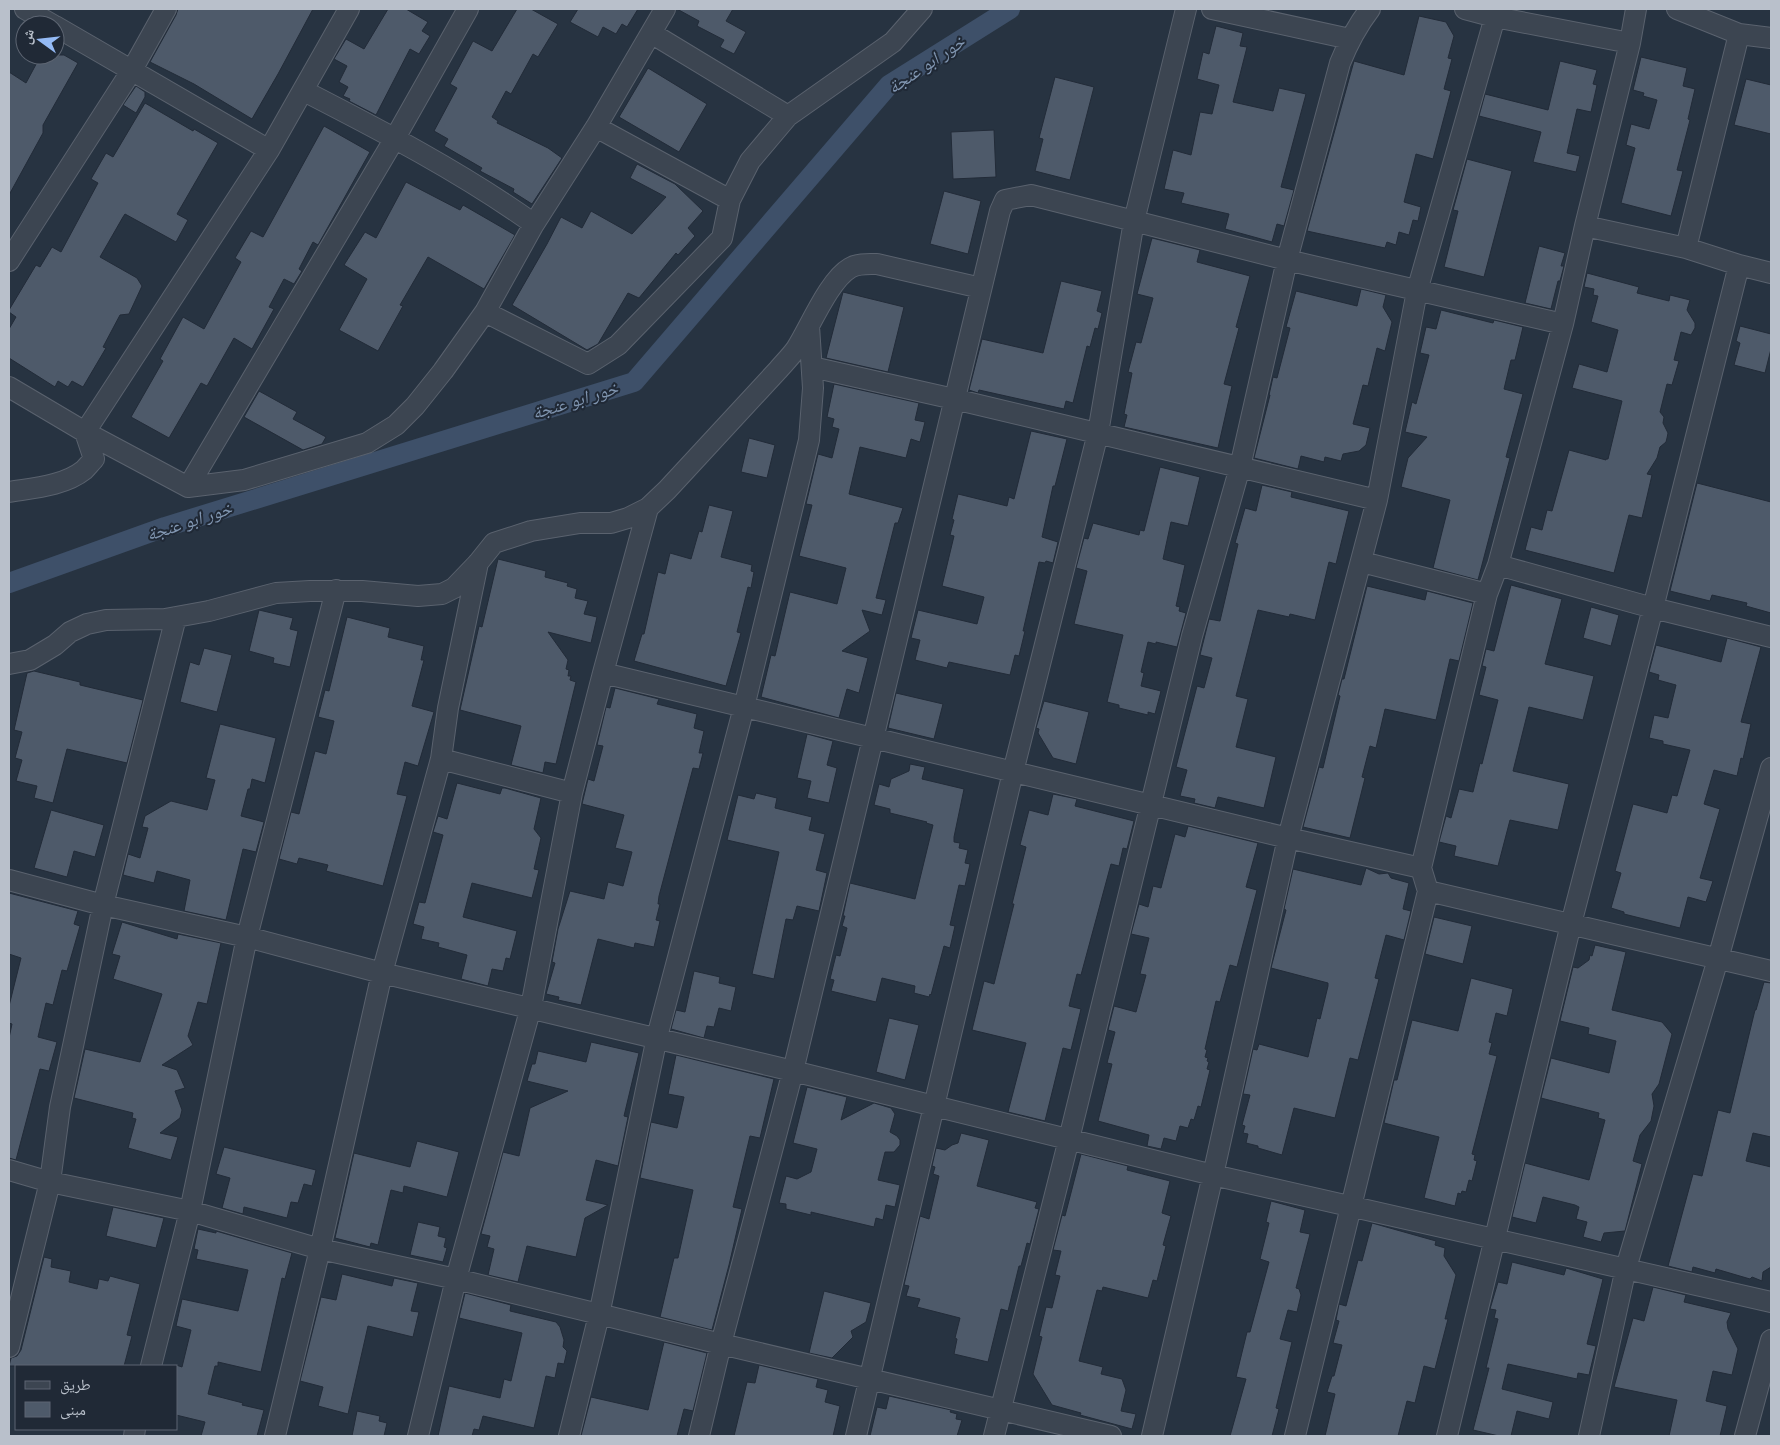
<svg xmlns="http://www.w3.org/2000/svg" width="1780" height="1445" font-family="'PT Sans','Noto Naskh Arabic',sans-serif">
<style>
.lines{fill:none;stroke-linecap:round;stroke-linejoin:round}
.canal{stroke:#3e5069;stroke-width:20}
.building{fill:#4e5a6a;stroke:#222b38}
.minor-casing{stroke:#5a626e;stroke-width:22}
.minor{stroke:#3c4551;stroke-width:20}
.labels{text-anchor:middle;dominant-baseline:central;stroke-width:4;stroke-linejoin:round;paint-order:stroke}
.water-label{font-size:18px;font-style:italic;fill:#8196b1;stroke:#202936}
</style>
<rect width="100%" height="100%" fill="#273341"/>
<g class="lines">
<path class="canal" d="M9,583l156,-56 469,-145 255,-297 121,-76"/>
</g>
<path class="building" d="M178,9h135l-35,65 -26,45 -58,-35 -44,-22 26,-47z
M388,9h18l22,13 -6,9 8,5 -11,18 -9,-5 -34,66 -27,-14 1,-2 -7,-3 5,-9 -9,-5 8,-16 -13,-7 12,-20 18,10z
M517,9h14l27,15 -20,33 -5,-3 -22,40 -5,-3 -14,26 6,4 -1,2 51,25 14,10 -30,46 -19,-12 1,-3 -34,-18 2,-3 -38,-22 4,-7 -14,-8 23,-43 -7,-4 23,-43 19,10z
M578,9h60l-11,18 -5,-3 -6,10 -13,-7 -5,10 -28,-15z
M677,9h56l-7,12 20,11 -12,22 -14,-7 4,-7 -27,-14 2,-5z
M1419,16l27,6 8,14 -6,22 4,1 -8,30 7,2 -18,68 -17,-5 -12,48 17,5 -3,14 -5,-1 -4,15 -10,-3 -3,13 -9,-3 -2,6 -78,-17 47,-170 50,14z
M1216,26l27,7 -3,13 7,1 -14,55 40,9 6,-23 27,6 -25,93 13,3 -10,36 -7,-2 -5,18 -47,-13 4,-15 -48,-11 3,-10 -20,-4 9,-39 18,5 9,-43 12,2 7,-29 -22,-6 6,-27 6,2z
M41,55h23l14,8 -35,62v8l-34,62v-123l17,11z
M1641,57l46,11 -4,18 12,3 -7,30 2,1 -13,50 6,1 -12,45 -50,-13 14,-55 -9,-3 5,-21 18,5 8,-29 -14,-4 1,-3 -11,-3z
M1560,61l37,9 -4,14 4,1 -6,27 -14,-3 -10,44 13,3 -4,16 -43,-10 8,-30 -62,-16 6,-22 63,16z
M648,68l59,36 -28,48 -60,-35z
M1055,77l39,10 -24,93 -35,-9 8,-32 -4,-1z
M1746,79l25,6v49l-37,-9z
M136,86l9,6v5l-9,16 -13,-8z
M145,103l48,28 1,-2 24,14 -41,71 11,6 -12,22 -51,-28 -2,3 -23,40 37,21 5,8 -13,28 -9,1 -17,32 3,1 -23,39 -11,-6 -4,6 -10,-6 -3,6 -46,-29v-29l7,-12 -7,-5v-2l27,-45 4,2 12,-20 9,5 37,-69 -7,-4 15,-26 7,4z
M324,126l46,26 -52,93 -5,-3 -14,27 3,2 -8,13 -10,-5 -15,28 5,2 -22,40 -18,-11 -27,48 -6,-3 -32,55 -38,-21 32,-56 -3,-2 23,-42 21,12 37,-67 -6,-4 16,-27 12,6z
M994,130l2,47 -43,2 -2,-47z
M1467,159l45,12 -28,106 -40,-10 14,-56 -5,-1z
M637,164l38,20 28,27 -15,17 7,8 -17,19 -2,-2 -37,45 -11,-5 -30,51 -11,6 -75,-45 35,-61 14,-27 21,11 9,-17 41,23 34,-37 -36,-19z
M406,182l54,28 3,-5 52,30 -31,54 -56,-32 -28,48 3,1 -25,45 -39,-21 28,-51 -23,-14 21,-33 11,6z
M944,191l37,10 -13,53 -38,-10z
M1152,238l48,12 -3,12 53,14 -14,51 3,1 -15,56 8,2 -14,62 -94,-21 3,-12 -3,-1 8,-41 -4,-1 8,-30 5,1 12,-45 -16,-4z
M1539,246l26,7 -4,13h3l-4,15h-2l-7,28 -26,-6z
M1587,273l52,14 -2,6 32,8 1,-6 20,5 -3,10 8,13v5l-4,7 -10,-3 -7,28 5,1 -7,24 -5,-1 -7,28 4,5 -1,6 5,10 -1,5 -1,4 -6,5 -3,11 -10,16 5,1 -10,43 -13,-3 -15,58 -89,-23 6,-23 11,3 5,-20 5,1 17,-61 37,10v-1h2l14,-58 -50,-13 7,-24 28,8 11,-42 -27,-8 7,-26 -5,-1 1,-6 -10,-2z
M1061,281l41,10 -5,20 5,2 -4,16 -3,-1 -5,19 -3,-1 -14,57 -7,-2 -2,8 -85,-19 -1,3 -9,-3 13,-51 61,14z
M1361,289l25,6 -3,12 9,15 -7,29 -8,-3 -9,38 -5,-1 -10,39 17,4 -4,17 -7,6 -16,3 -2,7 -16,-4 -1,5 -23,-6 -3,13 -44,-11 16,-63h-1l4,-18 4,1 13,-50 -4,-1 10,-36 61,15z
M843,292l61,15 -16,65 -62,-14z
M1441,310l52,13 1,-3 29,7 -8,33h-4l-7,29 19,5 -17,63 4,1 -32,122 -45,-12 17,-68 -49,-13 7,-29 19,-21 -22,-5 7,-30 4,2 13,-49 -9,-2 6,-26 10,2z
M1740,326l31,8v15l-6,24 -31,-8 6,-22 -4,-2z
M834,384l85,19 -4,17 10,2 -5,20 -9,-3 -5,19 -46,-11 -11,47 54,14 -5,15h-3l-19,75 10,2 -4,15 -20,-5 8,21 -28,20 26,7 -9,35 -12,-4 -8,29 -78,-21 10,-42 4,1 15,-64 47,12 9,-36 -47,-12 13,-51 -6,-1 12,-50 14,4 7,-29 -7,-2 2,-8 -7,-2z
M259,391l38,21 -4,7 33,18 -4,7 -19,6 -59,-33z
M1031,431l36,8 -12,47h-2l-11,51 16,5 -5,21 -7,-2 -1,2 -6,-1 -16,69h2l-6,25 -4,-1 -5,20 -61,-13 -2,6 -32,-8 5,-20 -9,-2 7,-28 59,14 7,-27 -42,-11 12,-50 -4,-1 4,-15 -2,-1 6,-25 49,12 2,-9 5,2z
M749,438l26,7 -8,33 -26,-6z
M1160,467l40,10 -12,49 -17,-4 -8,37 22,6 -9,41 4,1 -1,4 7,2 -9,34 -21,-5v2l-8,-2 -7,30 3,1 -3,13 20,5 -6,23 -7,-2v3l-29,-7v-3l-12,-3 16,-67 -49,-11 13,-53 -11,-3 8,-30 4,1 5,-16 46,12 1,-5 4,1z
M1697,483l74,19v111l-25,-7 1,-3 -35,-8 -2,6 -40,-10z
M1262,485l30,7 -1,5 58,14 -13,53 -7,-2 -14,58 -25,-6 -1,3 -31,-7 -22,86 12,3 -12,48 40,10 -12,51 -46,-11 -3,11 -21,-5 1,-4 -15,-3 7,-26 -11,-3 21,-81 7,2 8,-30 -12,-3 9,-36 11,2 18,-77 -3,-1 10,-35 11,3z
M709,505l24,6 -12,46 31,8 -1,6 3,1 -3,16 -3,-1 -11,45 4,1 -15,53 -92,-25 8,-27h2l14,-62 7,2 5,-21 21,6 8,-28 3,1z
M498,559l48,12 -1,6 23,6 -1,3 10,3 -2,9 13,3 -4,13 13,3 -6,26 -43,-11 20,28 -2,9 3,1 -1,6h3l-1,4 6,2 -20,82 -11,-2 -2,11 -32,-8 10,-39 -61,-16 19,-84 3,1z
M1511,585l51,14 -17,65 49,12 -11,44 -54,-13 -16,64 56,13 -11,46 -48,-10 -12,46 -44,-10 2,-10 -17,-4 7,-26 5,2 8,-29 14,3 7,-29 2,1 16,-64 -19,-5 7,-28 -4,-1 4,-17 8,2z
M1367,586l58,14 2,-9 46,12 -14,58 -9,-2 -14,61 -51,-11 -9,39 -6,-2 -8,31 3,1 -15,60 -47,-11 16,-60 4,1 17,-72 -2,-1 4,-16h2z
M1591,607l28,8 -8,31 -28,-8z
M259,610l34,8 -3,11 8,2 -8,36 -17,-4 1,-5 -25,-7z
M347,617l43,11 -2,9 36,9 -3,14h3l-12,46 22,6 -16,54 -13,-4 -8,32 10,2 -24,90 -57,-15 2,-6 -29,-7 -2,6 -18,-5 12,-47 8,2 16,-63 11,3 8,-33 -16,-4 7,-27 4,1z
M1727,638l34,9 -20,75 10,2 -8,35 -2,-1 -4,18 -23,-6 -10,34 16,5 -20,69 13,3 -7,21 -18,-5 -8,31 -56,-14v-2l-13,-4 10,-35 -6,-2 18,-67 34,9 5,-18 5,1 13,-46 -27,-6v-3l-14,-3 5,-23 14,3 8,-33 -18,-5 1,-5 -10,-3 7,-27 65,17z
M204,648l28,7 -15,57 -37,-10 10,-40 9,3z
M34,671l46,11v3l63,15 -16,63 -60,-14 -14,54 -19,-5 3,-12 -21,-5 6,-21 -7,-2 7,-26 -8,-2 13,-57z
M615,688l44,11 -2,5 40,10 -3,14 10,3 -5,22h4l-4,16 -6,-1 -34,128 -1,8h2l-4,16 4,1 -6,26 -19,-4 -1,5 -36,-9 -17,66 -23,-5 1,-3 -13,-3 9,-31 -3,-1 6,-33 12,-38 34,8 4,-17 15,4 9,-34 -17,-4 9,-33 -42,-11 6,-25 6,2 9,-35 -6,-1 9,-38 4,1z
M896,693l47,11 -9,35 -46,-11z
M1044,701l45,11 -13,52 -23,-6 -15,-25 1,-4 -3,-1z
M220,724l56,14 -11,45 -13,-4 -2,10h-2l-7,27 23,6 -8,30 -13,-3 -17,71 -42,-9 6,-31 -33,-9 -3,12 -31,-8 5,-21 12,4 8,-30 -6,-1 3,-11 26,-15 36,9 8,-30 -9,-2z
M807,734l26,7 -6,24 10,3 -8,35 -22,-5 4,-17 -14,-3z
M910,764l15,3 -3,12 42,10 -10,48v5l6,1 -1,5 9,2 -3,13 5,1 -5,22 -6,-1 -9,40 5,1 -5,22 -6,-2 -13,49 -1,-1 -1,3 -15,-4 1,-7 -33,-8 -6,24 -45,-11 3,-11 -4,-1 6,-24 4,1 7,-28 -5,-2 3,-10h-2l7,-33 65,16 18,-74 -7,-2 1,-1 -37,-9v-4l-16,-4 5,-21 10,3 2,-8 18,-8z
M457,783l43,11 2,-6h3l36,10 -7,31 7,9 -7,31 5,1 -7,28 -60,-15 -9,34 54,14 -7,28 -4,-1 -3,13 -11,-2 -4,17 -27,-7 6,-24 -29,-8 1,-4 -18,-4 3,-12 -11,-3 6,-22 6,1 18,-68 -10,-3 5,-16 9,3z
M756,793l21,5 -2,10 37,9 -3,13 16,4 -9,36 11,3 -8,38 -22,-5 -4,14 -7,-1 -12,60 -22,-5 27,-122 -52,-12 11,-45 16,4z
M1053,794l24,5 -2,7 59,15 -7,28 -4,-1 -4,18 -8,-2 -30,111 -4,-1 -8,32 12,3 -10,41 -8,-2 -18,73 -37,-9 18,-69 -54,-13 12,-49 10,3 20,-80h-2l14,-57 -6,-2 9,-35 19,5z
M51,810l53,15 -9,32 -21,-6 -7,26 -33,-9z
M1188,826l70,17 -12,44 11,3 -20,77 -7,-2 -10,37 -4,-1 -11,48 2,1 -2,7 3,1 -1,3 2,1 -2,7 3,1 -9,37 -3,-1 -4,14 -3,-1 -3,9 -8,-2 -4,15 -12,-3 -3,11 -14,-3 2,-11 -51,-14 14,-57 -5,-1 8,-31 -7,-2 6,-24 22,6 10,-37 -6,-1 9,-36 -18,-4 8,-30 9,3 5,-21 8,2 14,-54 10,3z
M1366,868l13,6 9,-1 3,5 18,5 -6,26 8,2 -7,29 -18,-5 -11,43 4,1 -21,81 -8,-2 -15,60 -41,-10 -12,47 -24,-7v-2l-12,-3 2,-9 -5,-1 2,-7 -3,-1 8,-30 -7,-1 10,-45 4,1 2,-6 49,13 9,-39 3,1 8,-33v-3l-57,-15 15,-58 -2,-1 9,-40 68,16z
M9,893l69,18 -4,13 6,2 -13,45 -5,-1 -9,35 -7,-2 -8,34 19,5 -8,29 -9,-2 -24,91 -7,-2v-120l3,-14 -3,-1v-17l12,-48 -12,-4z
M1434,917l38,9 -9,38 -38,-10z
M122,922l55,17 1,-5 43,9 -14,61 -9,-2 -10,34 5,9 -31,20 15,5 8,18 -10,3 7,19 -2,8 -20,15 18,4 -7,23 -43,-12 8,-29 -4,-1 1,-5 -59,-15 11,-49 55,13 22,-68 -49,-15 7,-23 -8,-2z
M1595,945l31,7 -14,58 50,12 10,12 -13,50 -7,10 2,12 -3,15 -11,14 -7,26 9,3 -17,67 -21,2 -3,9 -18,-5 4,-15 -11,-3 3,-12 -4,-2 -32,-8 -7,26 -24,-6 13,-54 64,17 16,-60 -7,-2 1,-5 -58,-15 10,-40 58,15 7,-32 -28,-7 1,-6 -29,-7 13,-54 5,1 11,-8 1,-5 2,1z
M694,971l26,6 -1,6 17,4 -5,24 -12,-3 -5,19 -7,-1 -3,12 -33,-9 5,-19 9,2z
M1471,978l42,11 -6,27 -11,-3 -7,29 3,1 -3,11 8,2 -25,98 3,1 -1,5 3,1 -5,20 -3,-1 -3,12 -4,-1 -1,3 -3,-1 -3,13 -31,-8 15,-61 -55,-14 10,-43h3l15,-60 46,11z
M1764,982l7,1v154l-18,-4 -7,28 25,6v100l-8,5 -1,9 -10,-4 -2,2 -34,-10 -1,4 -22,-6 -1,5 -24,-6 25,-92 9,2 16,-66 12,3 25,-103h1z
M889,1018l30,7 -14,55 -29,-8z
M591,1042l48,11 -15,63 4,1 -10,49 -22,-6 -10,40 22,5 -23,13 -9,39 -49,-11 -9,36 -30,-7 6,-26 -7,-2 3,-11 -9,-2 22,-82 16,4 11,-48 38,-17 -41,-10 5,-17h3l3,-13 48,11z
M676,1055l98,24 -14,59 -10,-2 -17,71 9,2 -13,56 -17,65 -52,-13 14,-59h4l15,-68 -53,-12 11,-56 26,6 7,-31 -16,-3z
M807,1087l40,10 -6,23 33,-17 17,5 4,6 -5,18 7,4 3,4v5l-6,7h-9l-7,28 22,5 -5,22 -9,-2 -3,15 -7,-2 -2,9 -63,-15v3l-25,-6v-5l-7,-1 7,-27 11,3 14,-7 6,-23 -24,-6z
M961,1133l28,7 -12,46 60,16 -2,6 4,1 -9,35 -3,-1 -6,23h-2l-11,45 -7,-2 -13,53 -34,-8 3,-15 -2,-1 5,-20 -43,-11 3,-8 -14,-3 3,-10 -5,-1 16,-69 9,3 10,-43 -6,-2 2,-7 -3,-1 4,-18 9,2 7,-5 6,-2z
M417,1141l42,11 -12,45 -43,-11 -1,7 -12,-3 -13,55 -7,-2 -1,4 -35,-9 19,-85 56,14z
M224,1147l92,23 -4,16 -8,-2 -6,19 -7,-1 -4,16 -43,-11 -1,7 -21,-6 8,-30 -14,-4z
M1081,1154l47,12 -1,4 43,11 -8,32 9,3 -8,29 3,1 -9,35 -4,-1 -5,18 -45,-11 -1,4 -5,-1 -18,71 24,6 -2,7 21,5 4,11 -5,21 15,3 -4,15 -52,-14 1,-2 -29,-8 -19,-31 9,-37 -3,-1 7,-29 6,1 8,-32 -5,-1 6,-24 -8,-1 9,-35 3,1z
M1271,1201l34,9 -5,22 10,2 -14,54 3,1 2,6 -4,17 -9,-2 -8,29 12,3 -16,66 3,1 -7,27h-42l16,-57 -10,-2 11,-45h3l19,-70 -9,-3 9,-36 -3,-1z
M113,1207l51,11 -8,30 -50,-12z
M418,1222l22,5 -2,9 8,2 -2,9 3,1 -4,14 -33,-7z
M1372,1223l64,18 -1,4 10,3 -1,8 12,19 -11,44h3l-13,50 -11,-3 -9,37 -8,-2 -9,35h-73l10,-42 -8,-2 5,-16h2l8,-31 -9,-2 6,-22 -3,-1 3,-16 7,2 12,-46 4,1z
M198,1229l18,4v-2l76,22 -7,26 -3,-1 -21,94 -43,-10v4h-3l-7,28 35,9 -1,2 22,5 -7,26h-56l4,-14 -29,-7v-50l6,2 9,-37 -15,-4 6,-27 56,12 10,-41 -52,-11 2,-9 -4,-1z
M44,1257l8,2 -1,8 20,4 -2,11 28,7 2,-10 9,2 2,-5 30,8 -13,51 5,1 -8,30h-115l2,-8 6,-2 4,-6z
M1512,1262l52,13 2,-7 37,11 -16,65 9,2 -7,29 -11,-2 -1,6 -69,-15 -6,25 51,13 -4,17 -32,-8 -6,25h-12l-26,-6 16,-62h-3l12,-49 -4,-1 2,-8 -6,-1 8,-27 9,2z
M342,1274l50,12 2,-8 24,5 -7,28 8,1 -6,25 -45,-11 -20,88 -30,-8 5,-19 -23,-6 21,-84 15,3z
M1653,1287l33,8 -2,7 47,11 -4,9 1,7 10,20 -6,26 -19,-4 -7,30 21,5 -7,30h-51l8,-36 -63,-13 19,-69 11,3z
M824,1291l47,12 -5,19 -15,9 2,6 -21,21 -23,-5z
M465,1293l46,12 -1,6 46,11 4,5 4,13 -1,7 4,4 -3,13 -6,-1 -3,15 -9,-2 -12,52 -51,-12 -4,14 -5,-1 -2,7h-34l11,-50 51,12 4,-19 7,2 11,-48 -63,-15z
M664,1342l43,11 -14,58 -9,-2 -7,27h-96l10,-39 57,13z
M759,1365l59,14 -2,8 12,3 -3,12 15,4 -7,30h-99l13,-54 8,1z
M889,1396l62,14 -1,2 7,2 -1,5 6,1 -5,16h-87l7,-29 9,2z
M357,1411l23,5 -1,5 8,2 -3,13h-32z"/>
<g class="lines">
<g class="minor-casing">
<path id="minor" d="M25,9l28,16
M1212,9l138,30
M1465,9l30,8 135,26
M1677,9l62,25 32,4
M55,26l214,124
M651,33l137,83
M304,91c78,40 157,81 230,133
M596,127l134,73
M1585,226l45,-183 6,-34
M1686,248l53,-214
M9,261l123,-191 34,-61
M485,312l103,52 30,-19 104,-107 8,-38 20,-39 38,-45 105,-74 29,-33
M812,367l142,32 423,101
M9,387l76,45 103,55 56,-7 123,-37 29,-18 19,-19 28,-35 42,-59 49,-88 62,-97 69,-118
M188,487l207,-349 73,-129
M9,492c24,-4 55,-6 75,-22 3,-3 7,-8 10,-11l-9,-27 184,-282 80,-141
M1362,562l125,32
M1498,565l155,43 118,29
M9,664l21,-4 25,-15 15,-13 17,-8 19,-4 59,-1 44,-8 67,-18 34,-2h52l56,5 24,-2 12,-6 24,-25 16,-20 37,-12 49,-8h31l17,-5 20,-10 19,-18 111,-120c6,-7 13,-14 18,-21 14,-22 33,-69 54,-81 8,-5 19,-4 27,-4l104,24
M603,673l685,165 133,30
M441,759l131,34
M9,880l94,25 144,32 135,36 411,98 420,104 558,127
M1428,891l343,80
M9,1170l41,12 140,29 130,38 136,30 265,65 390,92
M9,1347l41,-165 10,-75 43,-202 73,-288
M151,1366l39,-155 57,-274 89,-347
M134,1436l1,-7
M275,1436l45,-187 62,-276 59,-214 7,-51 30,-145
M418,1436l38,-157 75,-272 41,-214 31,-120 45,-165
M569,1436l30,-121 58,-278 87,-330 65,-267 4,-52 -4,-62
M699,1436l22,-92 72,-273 207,-860 5,-11 26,-5 103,26 52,-212
M856,1436l157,-664 85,-339 36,-212 153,39 276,64
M994,1436l75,-297 123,-503 48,-169 47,-207 53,-197c8,-20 17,-37 30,-54
M1152,1436l61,-261 75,-337 89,-338 40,-209 78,-274
M1295,1436l133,-545 -7,-23 66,-274 11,-29 65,-241 22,-98 101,22 53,17 32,8
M1447,1436l124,-512 82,-316 86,-343
M1589,1436l37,-168 92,-309 53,-191
M1745,1436l26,-96"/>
</g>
<use href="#minor" class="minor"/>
</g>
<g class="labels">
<g class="water-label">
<text transform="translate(926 64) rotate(-34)">خور ابو عنجة</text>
<text transform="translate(575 400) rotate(-17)">خور ابو عنجة</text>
<text transform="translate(189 521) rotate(-18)">خور ابو عنجة</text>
</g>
</g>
<rect width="1780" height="1445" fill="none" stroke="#b9c0cb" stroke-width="20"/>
<rect x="15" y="1365" width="162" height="65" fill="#202936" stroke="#5d6572"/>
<rect x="25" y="1381" width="25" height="8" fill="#3c4551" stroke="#5d6572"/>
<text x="60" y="1390" font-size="15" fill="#b9c0cb">طريق</text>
<rect x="25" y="1402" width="25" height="15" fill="#4e5a6a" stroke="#5d6572"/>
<text x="60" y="1415" font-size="15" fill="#b9c0cb">مبنى</text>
<g transform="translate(40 40) rotate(285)"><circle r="24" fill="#202936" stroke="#5d6572"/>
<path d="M0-4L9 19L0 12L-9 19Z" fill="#94baf5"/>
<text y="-8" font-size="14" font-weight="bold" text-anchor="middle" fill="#b9c0cb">ش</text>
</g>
</svg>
